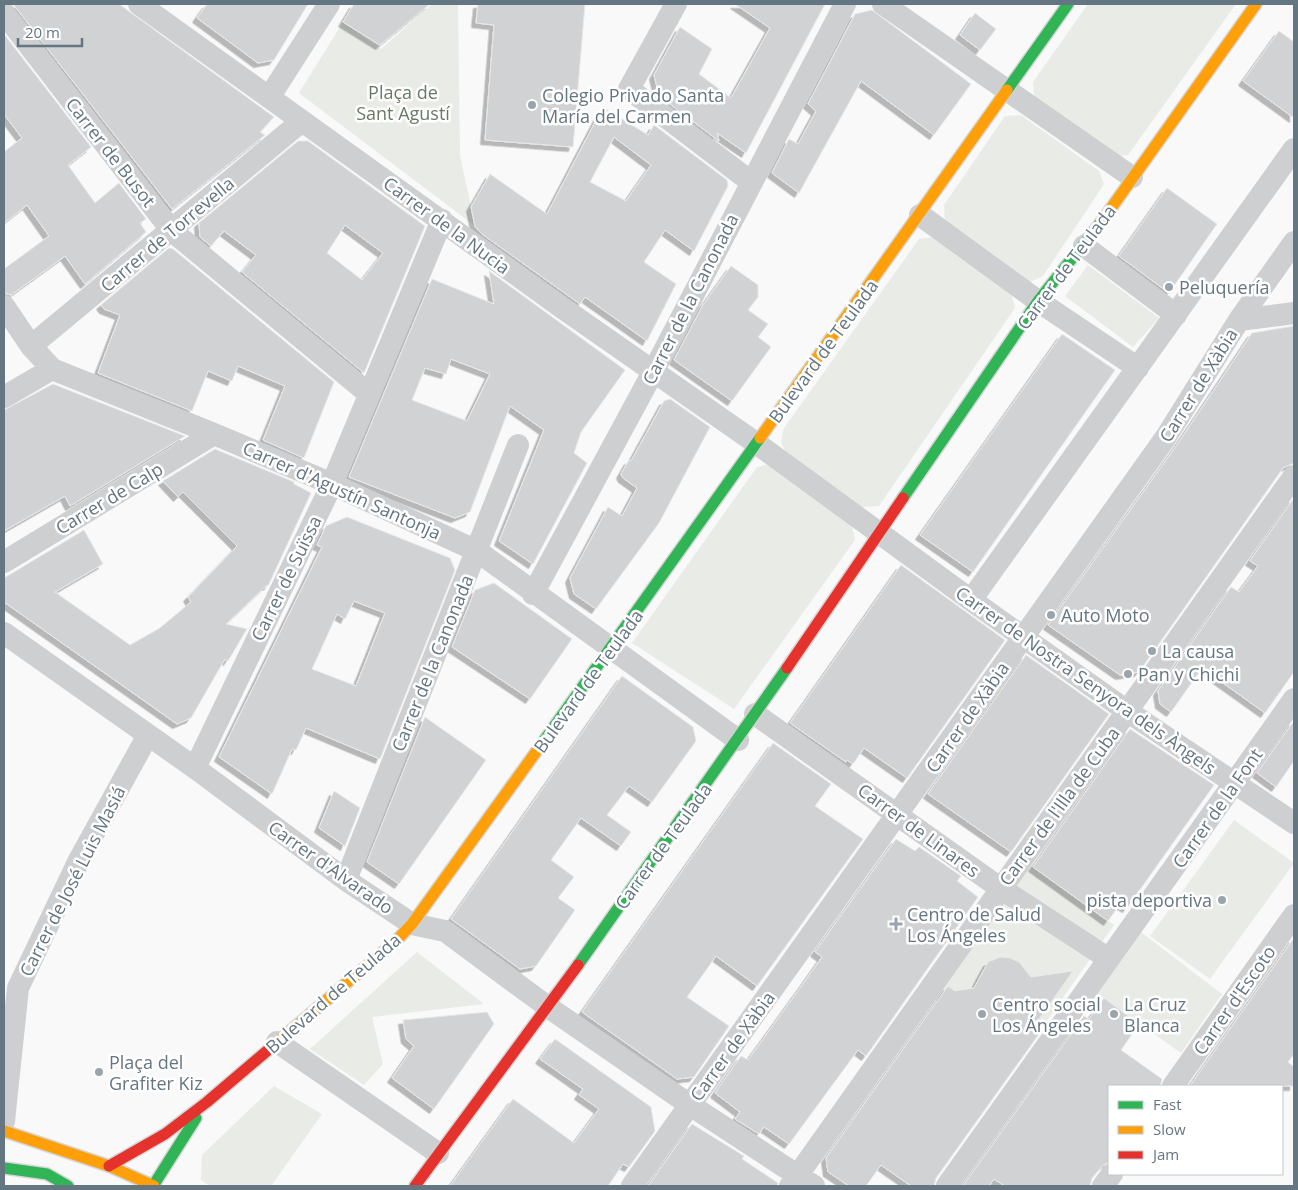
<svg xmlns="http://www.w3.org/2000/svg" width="1298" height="1190" font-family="'Open Sans',sans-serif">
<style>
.green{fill:#e8ebe6}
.building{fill:#d0d2d3;stroke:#e8e8e8;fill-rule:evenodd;filter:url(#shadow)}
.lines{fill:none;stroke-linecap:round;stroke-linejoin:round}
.fast-casing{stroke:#d5d6d7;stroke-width:14}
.slow-casing{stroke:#d5d6d7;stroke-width:14}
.jam-casing{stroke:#d5d6d7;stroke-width:14}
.street{stroke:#cecfd0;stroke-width:22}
.fast{stroke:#30b455;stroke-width:11}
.slow{stroke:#ff9f0a;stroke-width:11}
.jam{stroke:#e5322d;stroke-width:11}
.poi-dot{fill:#99a4ac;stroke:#fff;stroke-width:2}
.labels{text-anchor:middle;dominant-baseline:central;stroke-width:5;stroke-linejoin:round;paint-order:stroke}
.park-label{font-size:18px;fill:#687a64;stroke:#fff}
.poi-label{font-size:18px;fill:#657683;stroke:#fff;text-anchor:start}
.street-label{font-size:18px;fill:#657683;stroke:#fff}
</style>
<defs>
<filter id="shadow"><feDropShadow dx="-4.5" dy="4.5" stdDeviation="0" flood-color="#0004"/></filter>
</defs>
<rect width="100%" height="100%" fill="#f9f9f9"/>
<path class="green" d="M432,4h26l2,151 15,71 -176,-133 44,-71 38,27z
M1088,4h148l-108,151 -15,2 -79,-56 -1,-19z
M1021,115l78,56 5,13 -61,92 -13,6 -85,-59 -1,-18 61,-89z
M934,237l77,56 4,15 -136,198 -17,1 -76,-54 -5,-11 3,-14 135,-189z
M1088,265l71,53 -26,29 -68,-51z
M769,464l82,56 4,20 -121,169 -102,-66 125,-176z
M1234,820l60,43 -84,116 -60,-43z
M1025,861l89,64 -92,131 -94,-61z
M1137,929l85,65 -41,59 -87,-62z
M417,952l67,52 -112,13 11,47 -19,21 -54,-36z
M274,1086l48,28 -51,72h-61l-9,-6 1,-25z"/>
<path class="building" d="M13,4h106l155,113 -14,15 5,3 -93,74z
M207,4h101l-34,56 -16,3 -61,-45z
M354,4h76l-50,41 -37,-23z
M478,4h107l-12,143 -88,-7 9,-115 -18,-2z
M735,4h90l-79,149 -29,-20 2,8 -53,-40 2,-3 -10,-7 -4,-16 26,-48 32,22 -13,25 32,24 39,-70z
M872,10l99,74 -37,51 -73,-54 -62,112 -27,-20 17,-34 9,5 18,-33 -8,-7 47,-90z
M975,13l21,16 -16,21 -20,-15z
M1279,31l15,11v76l-51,-37z
M4,34l87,113 -23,18 27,38 24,-20 27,36 -6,4 6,9 -61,52 -20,-28 -54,39 -7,-2v-24l45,-33 -22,-31 -23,18v-71l18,-14 -18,-24z
M603,107l45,28 6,-10 73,55 1,6 -34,65 -29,-21 -21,32 32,22 -29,57 -62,-44 -5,7 -98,-70 -7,-8 -4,-19 19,-33 57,40zM614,137l37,28 -25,36 -36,-19z
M298,141h10l117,85 -61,147 -122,-101 14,-17 -32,-24 -13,15 -11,-9 -1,-14zM345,225l38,28 -21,27 -35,-27z
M1167,188l50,36 -48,69 -50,-37z
M169,248l4,1 161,133 -30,76 -41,-18 22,-54 -47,-20 -6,15 -24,-10 -16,40 -94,-38 22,-58 -16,-6 -3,-4z
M731,266l27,19v12l-10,13 20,14 -10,13 13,10 -39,54 -58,-41 29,-55z
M489,271l136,99 -44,62 -7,21 13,10 -54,101 -34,-23 45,-111 -34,-24 -40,106 -15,6 -106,-41 83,-198 62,25zM451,359l39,15 -23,47 -55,-21 13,-32 21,6z
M1294,326v137l-11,5 -144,204 -19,3 -72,-50 129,-180 75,-112z
M1062,334l53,36 -142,202 -53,-37z
M53,384l132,52 -115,70 -5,-10 -61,35v-121z
M670,399l40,28 -51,96 -63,86 -22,-15 -4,-16 38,-71 14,9 15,-28 -14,-10 -2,-4 8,-14 2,1 33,-60z
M215,449l79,33v2l17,9 -43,93 -1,-1 -41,39 21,5 -19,32 -3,-2 -34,59 -14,6 -173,-122v-24l80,-48 19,34 -48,28 75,53 30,-17 31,-26 -3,-5 49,-51 -54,-54 -5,5 -15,-16z
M1294,498v174l-29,41 -63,-45 -31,44 -11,-8 -2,-13 73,-104 8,5 19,-26 -8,-5z
M347,517l103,41 5,12 -75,189 -74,-31 -10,22 -4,-1 -20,45 -53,-37 103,-210 -5,-2 9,-19zM354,601l31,12 -29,73 -44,-17 25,-55 8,5z
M901,565l104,75 -98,138 -43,-30 -11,16 -6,-4 -1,2 -56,-39z
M494,583l78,56 -42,60 -78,-52 23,-57z
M1026,655l83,59 -98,138 -83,-58z
M622,676l71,51 3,14 -44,61 -23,-16 -22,29 24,17 -10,14 -40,-28 -30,42 23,17 -16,21 17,12 -39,56 -16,3 -69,-50z
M425,717l61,43 -87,124 -32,-22z
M1294,721v40l-18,26 -19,-14z
M1130,729l84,56 -87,123 -7,-4 -12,17 -75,-54z
M773,743l58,41 -16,22 48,33 -106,147 -41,-30 -29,41 42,29 -35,51 -17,2 -95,-67z
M334,791l26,17 -15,38 -26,-18z
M896,839l19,12 4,-4 29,20 13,9 -4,5 21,16 -112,159 -8,-6 -69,94 -25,-17 -5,7 -24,-15 5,-7 -25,-19 26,-37 7,4 55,-76 19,-27 -7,-5z
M1294,938v116l-6,8 6,5v19h-104z
M1000,957l10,1 9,4 12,15 42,-6 -36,51 7,5 -108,151 -2,8h-23l-30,-21 -15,21h-17l-21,-14 -2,-14 122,-172 7,5 19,-3 14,-26z
M1104,998l35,26 -18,26 41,29 -2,7h-51v76l-7,4 -10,12 -2,8h-85l-11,-7 -5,7h-26l121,-170 5,3z
M487,1012l7,12 -60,85 -42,-31 22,-32 -8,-7 -3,-19z
M555,1039l96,68 4,24 -26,36 -6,-3 -15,22h-158l63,-87 61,44 25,-34 -20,-14 4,-6 -43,-30z
M692,1124l52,32 -2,3 36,24 -1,3h-129z"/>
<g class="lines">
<g class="fast-casing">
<path id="fast" d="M1007,90l61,-86
M903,498l135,-197 64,-80
M541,745l219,-307
M578,965l209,-297
M4,1168l43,6 21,12
M153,1186l43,-68"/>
</g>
<g class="slow-casing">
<path id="slow" d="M1102,221l154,-217
M760,438l247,-348
M274,1045l122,-104 16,-17 129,-179
M4,1131l105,35 45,20"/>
</g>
<g class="jam-casing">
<path id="jam" d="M787,668l116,-170
M109,1166l56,-32 42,-32 67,-57
M415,1186l163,-221"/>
</g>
<path class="street" d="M139,4l425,305 192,134 215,157 156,111 167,112
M676,4l-47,85 122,93
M883,4l249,173
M4,13l168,218 197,163
M270,96l59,-92
M920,215l118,86 100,67
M1084,246l92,69
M4,306l27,40 21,23 162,65 118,50 145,67 261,189
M1239,320l55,-7
M31,346l271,-225
M4,397l48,-28
M4,562l210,-128
M533,594l120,-222 192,-368
M971,600l323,-451
M4,633l191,135 151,112 66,44 33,7 103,76 142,98 124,81
M755,714l245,174 109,71
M195,768l137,-284 110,-264
M346,880l172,-435
M277,1042l161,111
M1173,1086l121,-171
M4,1121l14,-133 61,-128 69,-125
M632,1186l534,-749 73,-117 55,-78
M790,1186l504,-710
M947,1186l347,-487
M1103,1186l9,-12"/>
<use href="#fast" class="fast"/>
<use href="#slow" class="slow"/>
<use href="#jam" class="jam"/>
</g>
<g class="poi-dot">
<circle cx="532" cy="105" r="5"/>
<circle cx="1169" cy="287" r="5"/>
<circle cx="1051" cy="615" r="5"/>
<circle cx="1152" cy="651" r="5"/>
<circle cx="1128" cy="674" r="5"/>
<circle cx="1222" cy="900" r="5"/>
<path d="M893.5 916.5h5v5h5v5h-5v5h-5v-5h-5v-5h5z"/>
<circle cx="982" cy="1014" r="5"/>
<circle cx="1114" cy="1014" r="5"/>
<circle cx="99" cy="1072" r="5"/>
</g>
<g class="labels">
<g class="park-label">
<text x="403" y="92">Plaça de<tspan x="403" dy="21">Sant Agustí</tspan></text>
</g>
<g class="poi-label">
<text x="542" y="95">Colegio Privado Santa<tspan x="542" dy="21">María del Carmen</tspan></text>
<text x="1179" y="287">Peluquería</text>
<text x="1061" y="615">Auto Moto</text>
<text x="1162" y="651">La causa</text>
<text x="1138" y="674">Pan y Chichi</text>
<text x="1212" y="900" text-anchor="end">pista deportiva</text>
<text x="907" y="914">Centro de Salud<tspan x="907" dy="21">Los Ángeles</tspan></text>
<text x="992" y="1004">Centro social<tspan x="992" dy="21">Los Ángeles</tspan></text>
<text x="1124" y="1004">La Cruz<tspan x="1124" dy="21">Blanca</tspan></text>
<text x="109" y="1062">Plaça del<tspan x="109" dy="21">Grafiter Kiz</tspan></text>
</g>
<g class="street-label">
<text transform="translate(111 152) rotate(52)">Carrer de Busot</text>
<text transform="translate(447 225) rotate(36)">Carrer de la Nucia</text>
<text transform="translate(167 234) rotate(-40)">Carrer de Torrevella</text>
<text transform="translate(1066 267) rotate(-53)">Carrer de Teulada</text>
<text transform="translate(690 299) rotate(-63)">Carrer de la Canonada</text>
<text transform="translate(823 351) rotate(-54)">Bulevard de Teulada</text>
<text transform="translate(1198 385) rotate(-58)">Carrer de Xàbia</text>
<text transform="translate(342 490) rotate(24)">Carrer d'Agustín Santonja</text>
<text transform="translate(109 498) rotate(-31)">Carrer de Calp</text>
<text transform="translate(286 578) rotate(-64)">Carrer de Suïssa</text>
<text transform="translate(432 663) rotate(-68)">Carrer de la Canonada</text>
<text transform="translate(1086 680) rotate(35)">Carrer de Nostra Senyora dels Àngels</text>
<text transform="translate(588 681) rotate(-54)">Bulevard de Teulada</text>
<text transform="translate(967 717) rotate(-55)">Carrer de Xàbia</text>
<text transform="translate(1059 806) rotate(-54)">Carrer de l'Illa de Cuba</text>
<text transform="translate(1217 808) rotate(-55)">Carrer de la Font</text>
<text transform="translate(919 830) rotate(36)">Carrer de Linares</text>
<text transform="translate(663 846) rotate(-54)">Carrer de Teulada</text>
<text transform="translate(331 867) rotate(35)">Carrer d'Alvarado</text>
<text transform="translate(72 881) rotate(-63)">Carrer de José Luis Masiá</text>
<text transform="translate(333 993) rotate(-41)">Bulevard de Teulada</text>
<text transform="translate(1234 1000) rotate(-55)">Carrer d'Escoto</text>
<text transform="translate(732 1046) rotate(-54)">Carrer de Xàbia</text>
</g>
</g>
<rect width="1298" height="1190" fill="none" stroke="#657683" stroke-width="10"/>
<rect x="1108" y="1085" width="175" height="90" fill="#ffffff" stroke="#c1c8cd"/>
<rect x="1118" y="1101" width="25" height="8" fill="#30b455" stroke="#c1c8cd"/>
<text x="1153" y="1110" font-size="15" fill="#657683">Fast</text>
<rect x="1118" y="1126" width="25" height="8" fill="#ff9f0a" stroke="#c1c8cd"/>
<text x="1153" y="1135" font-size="15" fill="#657683">Slow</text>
<rect x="1118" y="1151" width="25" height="8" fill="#e5322d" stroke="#c1c8cd"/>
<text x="1153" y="1160" font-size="15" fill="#657683">Jam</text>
<path d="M18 38v8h64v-8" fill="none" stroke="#657683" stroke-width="2.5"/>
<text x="25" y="38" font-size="15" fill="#657683" stroke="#ffffff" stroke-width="4" paint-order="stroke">20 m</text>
</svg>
